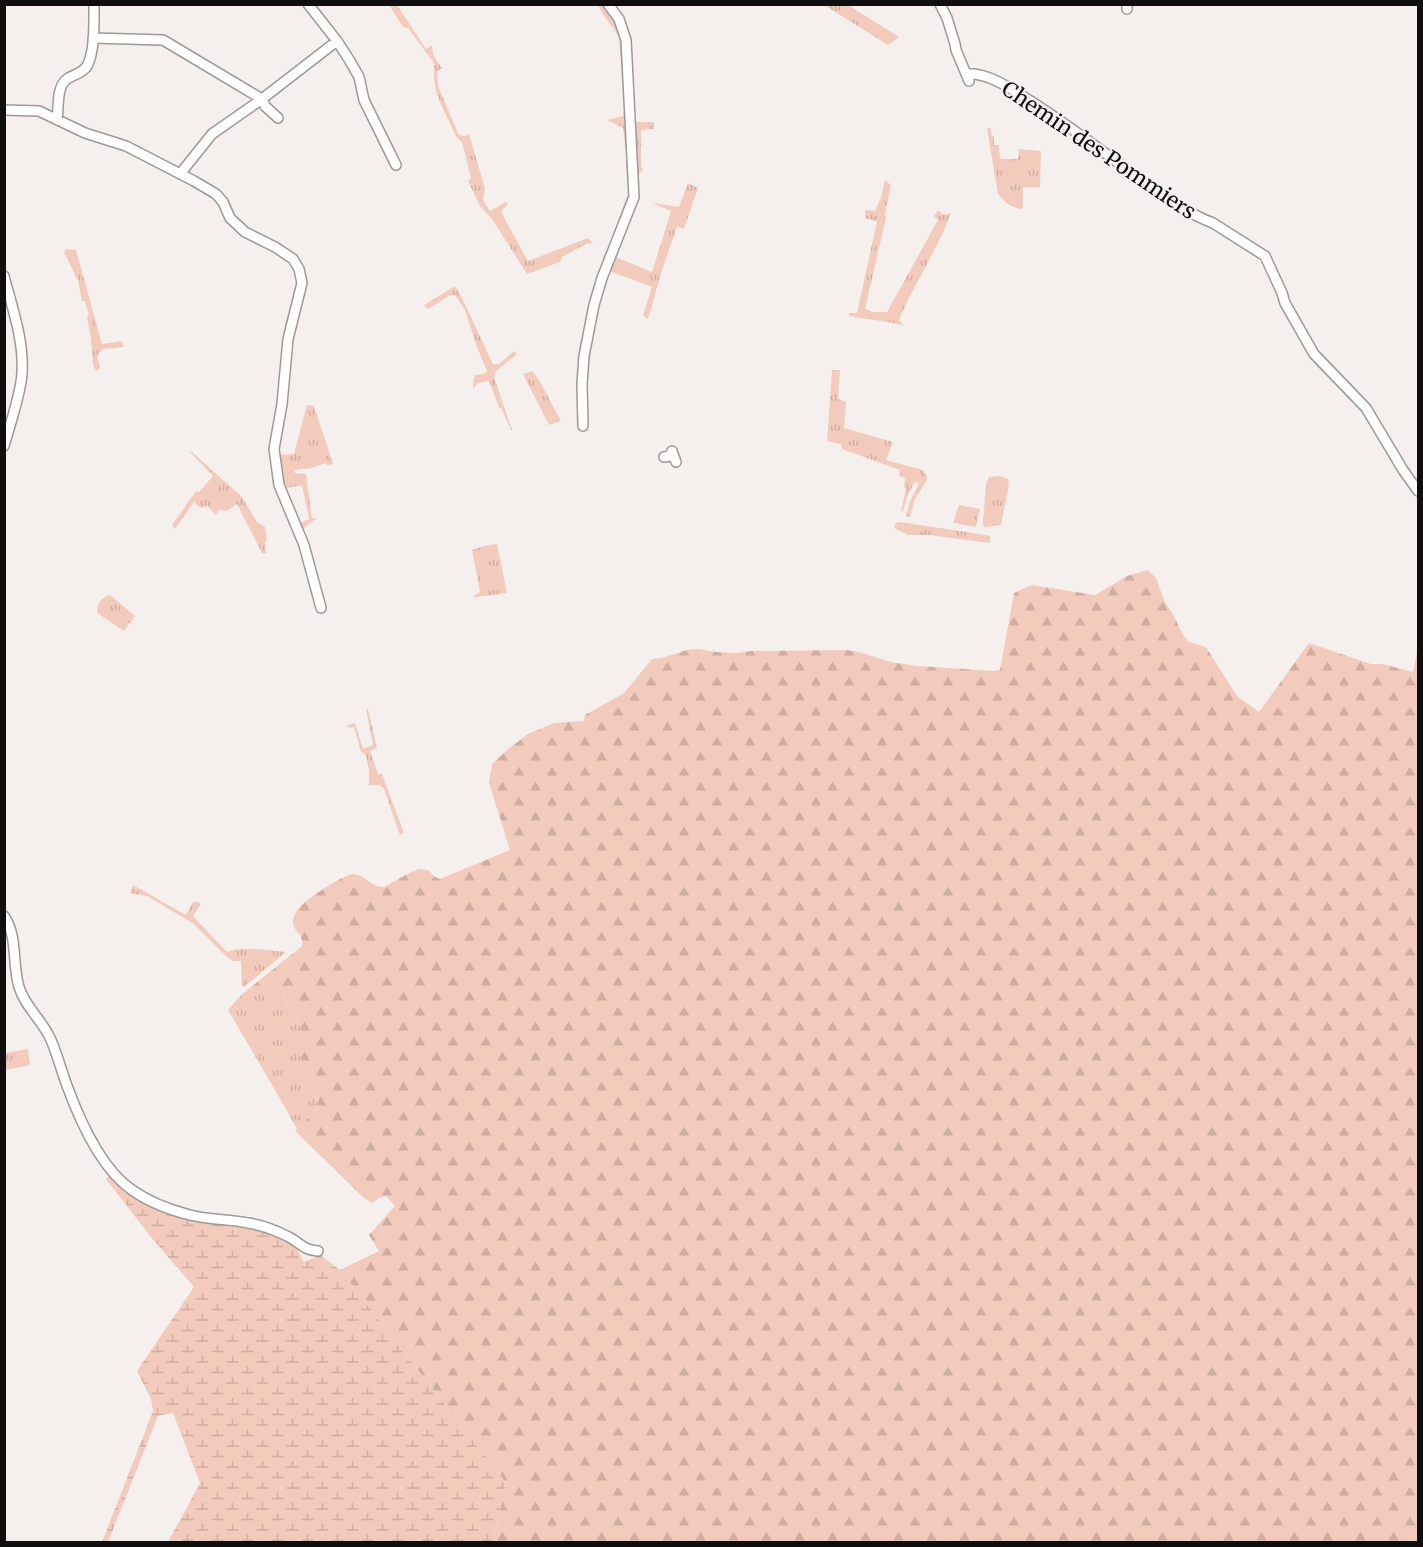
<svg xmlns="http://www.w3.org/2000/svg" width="1423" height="1547" font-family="Merriweather,serif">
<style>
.grass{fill:url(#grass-tufts)}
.forest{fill:url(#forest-firs)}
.wetland{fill:url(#wetland-marsh)}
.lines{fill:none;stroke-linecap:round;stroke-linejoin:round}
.minor-casing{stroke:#9e9997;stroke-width:12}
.minor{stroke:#fff;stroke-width:9}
.labels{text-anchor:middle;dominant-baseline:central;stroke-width:4.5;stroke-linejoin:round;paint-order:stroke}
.street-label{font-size:21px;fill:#100e0e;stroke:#f5f0ee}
</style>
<defs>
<pattern id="grass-tufts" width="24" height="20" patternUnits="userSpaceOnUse" patternTransform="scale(1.5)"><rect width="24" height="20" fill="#f3cbbc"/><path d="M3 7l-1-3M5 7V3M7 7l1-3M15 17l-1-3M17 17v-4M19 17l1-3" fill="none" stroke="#cfada0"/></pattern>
<pattern id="forest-firs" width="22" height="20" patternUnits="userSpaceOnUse" patternTransform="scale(1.5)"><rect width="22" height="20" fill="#f3cbbc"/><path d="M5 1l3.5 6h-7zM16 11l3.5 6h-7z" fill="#cfada0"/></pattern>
<pattern id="wetland-marsh" width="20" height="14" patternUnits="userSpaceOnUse" patternTransform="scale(1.5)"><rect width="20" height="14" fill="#f3cbbc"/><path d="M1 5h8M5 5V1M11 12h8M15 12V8" fill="none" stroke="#cfada0"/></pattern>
</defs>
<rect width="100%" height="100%" fill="#f5f0ee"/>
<path class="grass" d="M389,5h8l29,44 6,-4c0,9 4,17 11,23l-6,3 1,15 21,49 5,1 5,-2 16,55 -2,11 7,11 16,-9 2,2 -6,6v4l26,47 60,-23 5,5 -7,1 -24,13 -2,5 -33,12 -35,-55 -12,-13 -12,-25 3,-3 -9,-36 -5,-4 -15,-31 -6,-16 -2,-14v-14l-26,-35 -5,-1z
M595,5h8l14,15 7,20 8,156 -19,45h-2l16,-45 3,-4v-7l-4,-18v-14l-3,-25 -16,-8 16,-4 1,-6 -5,-74 -15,-20 -6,-11z
M824,5h24l51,32 -11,8z
M633,122h21v7l-13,1v37l3,1 -8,10z
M987,128h4v7l3,1v9h5l1,14h18l1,-10 22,2 -1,36h-17v22c-12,-1 -17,-5 -25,-15z
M885,180l6,5 -6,29 1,4 -21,91 8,3h14l51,-92 -4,-4 4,-6 5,5 8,-2c-14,38 -37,71 -52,107l5,6c-18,-6 -37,-6 -55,-10v-3h8l20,-92 -12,-3v-8l10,1 6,-13z
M688,183l10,5 -14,41 -7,-2 -16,46 -13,46 -5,-3 9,-29 -45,-17 6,-14 39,16 19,-61 -19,-8 27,4z
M66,249l10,1 26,94 20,-3 2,6 -21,2 -6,6 3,13 -4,3 -3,-6 -2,-26 -4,-22 2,-2 -4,-14h-3l-4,-20 -14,-29z
M455,286l7,12 31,66h6l15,-13 3,3 -21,17 -2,6 18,53h-1l-10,-22h-2l-10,-27 -11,2 -5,6v-8l2,-6 9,-1 3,-3 -10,-24 -12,-37 -10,-15 -6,1 -21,13 -4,-4z
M832,370h8l-2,29 8,3 -2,26 49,14 -7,18 37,10 4,7 -1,5 -11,17 -5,18 -4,-1 4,-15 9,-17 -4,-3 -8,16 -4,14h-2l5,-22 -2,-2 1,-9 -6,-2 1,-6 -58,-21 -1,-5 -14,-3z
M532,371l7,9 22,41 -12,4 -26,-51z
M307,405l7,1 19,58 -5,1 -3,-2 -13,5 -18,2 1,3 11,1 6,44h5l-16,12 -3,-6 11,-5 -7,-34 -19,4 -6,-34 17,-1z
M190,452h2l50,45 15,25 8,5 2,12 -2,4 1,10h-4l-25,-49 -10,7 -8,-1 -3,5 -9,-9 -6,2 -7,-6 -19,27 -3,-4 24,-34 3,1 14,-16z
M1000,476l8,3 1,6 -8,40 -17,2 -1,-3 3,-40 3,-7z
M959,505l21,4 -4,18 -23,-4z
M900,522l67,10 23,4v7l-61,-8h-21l-14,-7 2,-5z
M497,544l10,49 -30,4 -2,1 -1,-2 6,-4 -8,-42 12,-4z
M110,595l25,21 -11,15 -27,-18c0,-9 4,-16 13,-18z
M366,709h2l9,39 -7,3 8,23h4l22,59 -4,2 -16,-46 -4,-4h-11v-14l-3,-16 -5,-3 -7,-25 -3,1 -5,-2 9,-3 8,26 10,-4z
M133,885l53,30 7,-13h4l4,2 -8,12 34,36c16,-6 42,-2 59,0l-42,35 -2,-1 -1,-25h-8l-5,-3 -34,-34 -47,-28 -17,-3z
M272,988h9l6,15 14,22v10l7,37 5,8 -4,3 10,24 -22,22 -15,-27 -54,-92 12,-14 2,3z
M28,1049l2,16 -25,5v-17z"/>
<path class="forest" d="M1148,570l8,8 8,22 10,16 9,19 6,7 17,5 31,49 22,16 50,-69 62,21h12l30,8 5,-25v895h-925l13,-59 -166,-213 39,-19 -10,-16 26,-29 -9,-10 -7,2 -7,5 -8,-5 -69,-67 24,-24 -10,-24 4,-3 -11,-17 -5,-22c9,-13 -1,-23 -8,-35 -3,-5 -5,-12 -8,-18h-9l-5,5c-9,-1 -15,8 -25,6l-2,-3 62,-50c2,-13 -10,-15 -9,-25 0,-5 5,-13 9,-16 8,-8 42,-31 52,-31 11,1 17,13 30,13l27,-15 8,-3 9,1 7,7 5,2 70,-29 -21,-67 3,-19 16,-15 20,-15 26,-11 30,-2 1,-6 39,-22 28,-34 10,-1 25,-8 12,-1 17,3 20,1 16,-2 94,-1 13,2 32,10 26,4 78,5 5,-1 14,-77 18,-8 63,10 32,-19z"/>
<path class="wetland" d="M110,1174l29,24 121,32 25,10 10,5 9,17 16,-7 20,15 166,213 -13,59h-325l32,-59 -27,-70 -15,3 -50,126h-6l51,-131 -2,-12 -14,-28 57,-84 -44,-51 -44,-57z"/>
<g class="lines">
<g class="minor-casing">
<path id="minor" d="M308,4l29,37 13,20 9,16 5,23 32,65
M940,4l7,14 8,26 1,6 13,31
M1127,4v5
M93,38l70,2 99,59 3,7 13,12
M966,74c21,-2 46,15 63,26 36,23 71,49 105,75 24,17 52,38 79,48l52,33 17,37 3,10 29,51 52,54 37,62 15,21
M4,110l35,1 46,22 41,13 68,35 22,13 7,8 7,16 15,14 30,15 18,12 6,10 3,14 -14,56 -6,65 -8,45 5,36 25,60 17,63
M57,120c2,-12 -1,-33 10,-41 7,-5 15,-5 20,-13 8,-14 7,-45 7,-62
M180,174l32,-40 50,-35 75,-58
M4,276c8,31 20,64 18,97 -1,21 -12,51 -18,73
M583,426l-1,-42 2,-28 10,-51 8,-27 32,-81 -8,-157 -7,-21 -11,-15
M664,457l6,-1 2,-5 4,11
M4,916c14,20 8,48 15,71 6,20 24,34 32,53 6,14 10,29 15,43 13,36 34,85 66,107 17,12 38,20 58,25 19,5 39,4 58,8 14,2 27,7 39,13 13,6 15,14 31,15"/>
</g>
<use href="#minor" class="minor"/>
</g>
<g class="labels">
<g class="street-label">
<text transform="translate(1099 150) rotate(34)">Chemin des Pommiers</text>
</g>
</g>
<rect width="1423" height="1547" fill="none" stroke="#100e0e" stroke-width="12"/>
</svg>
